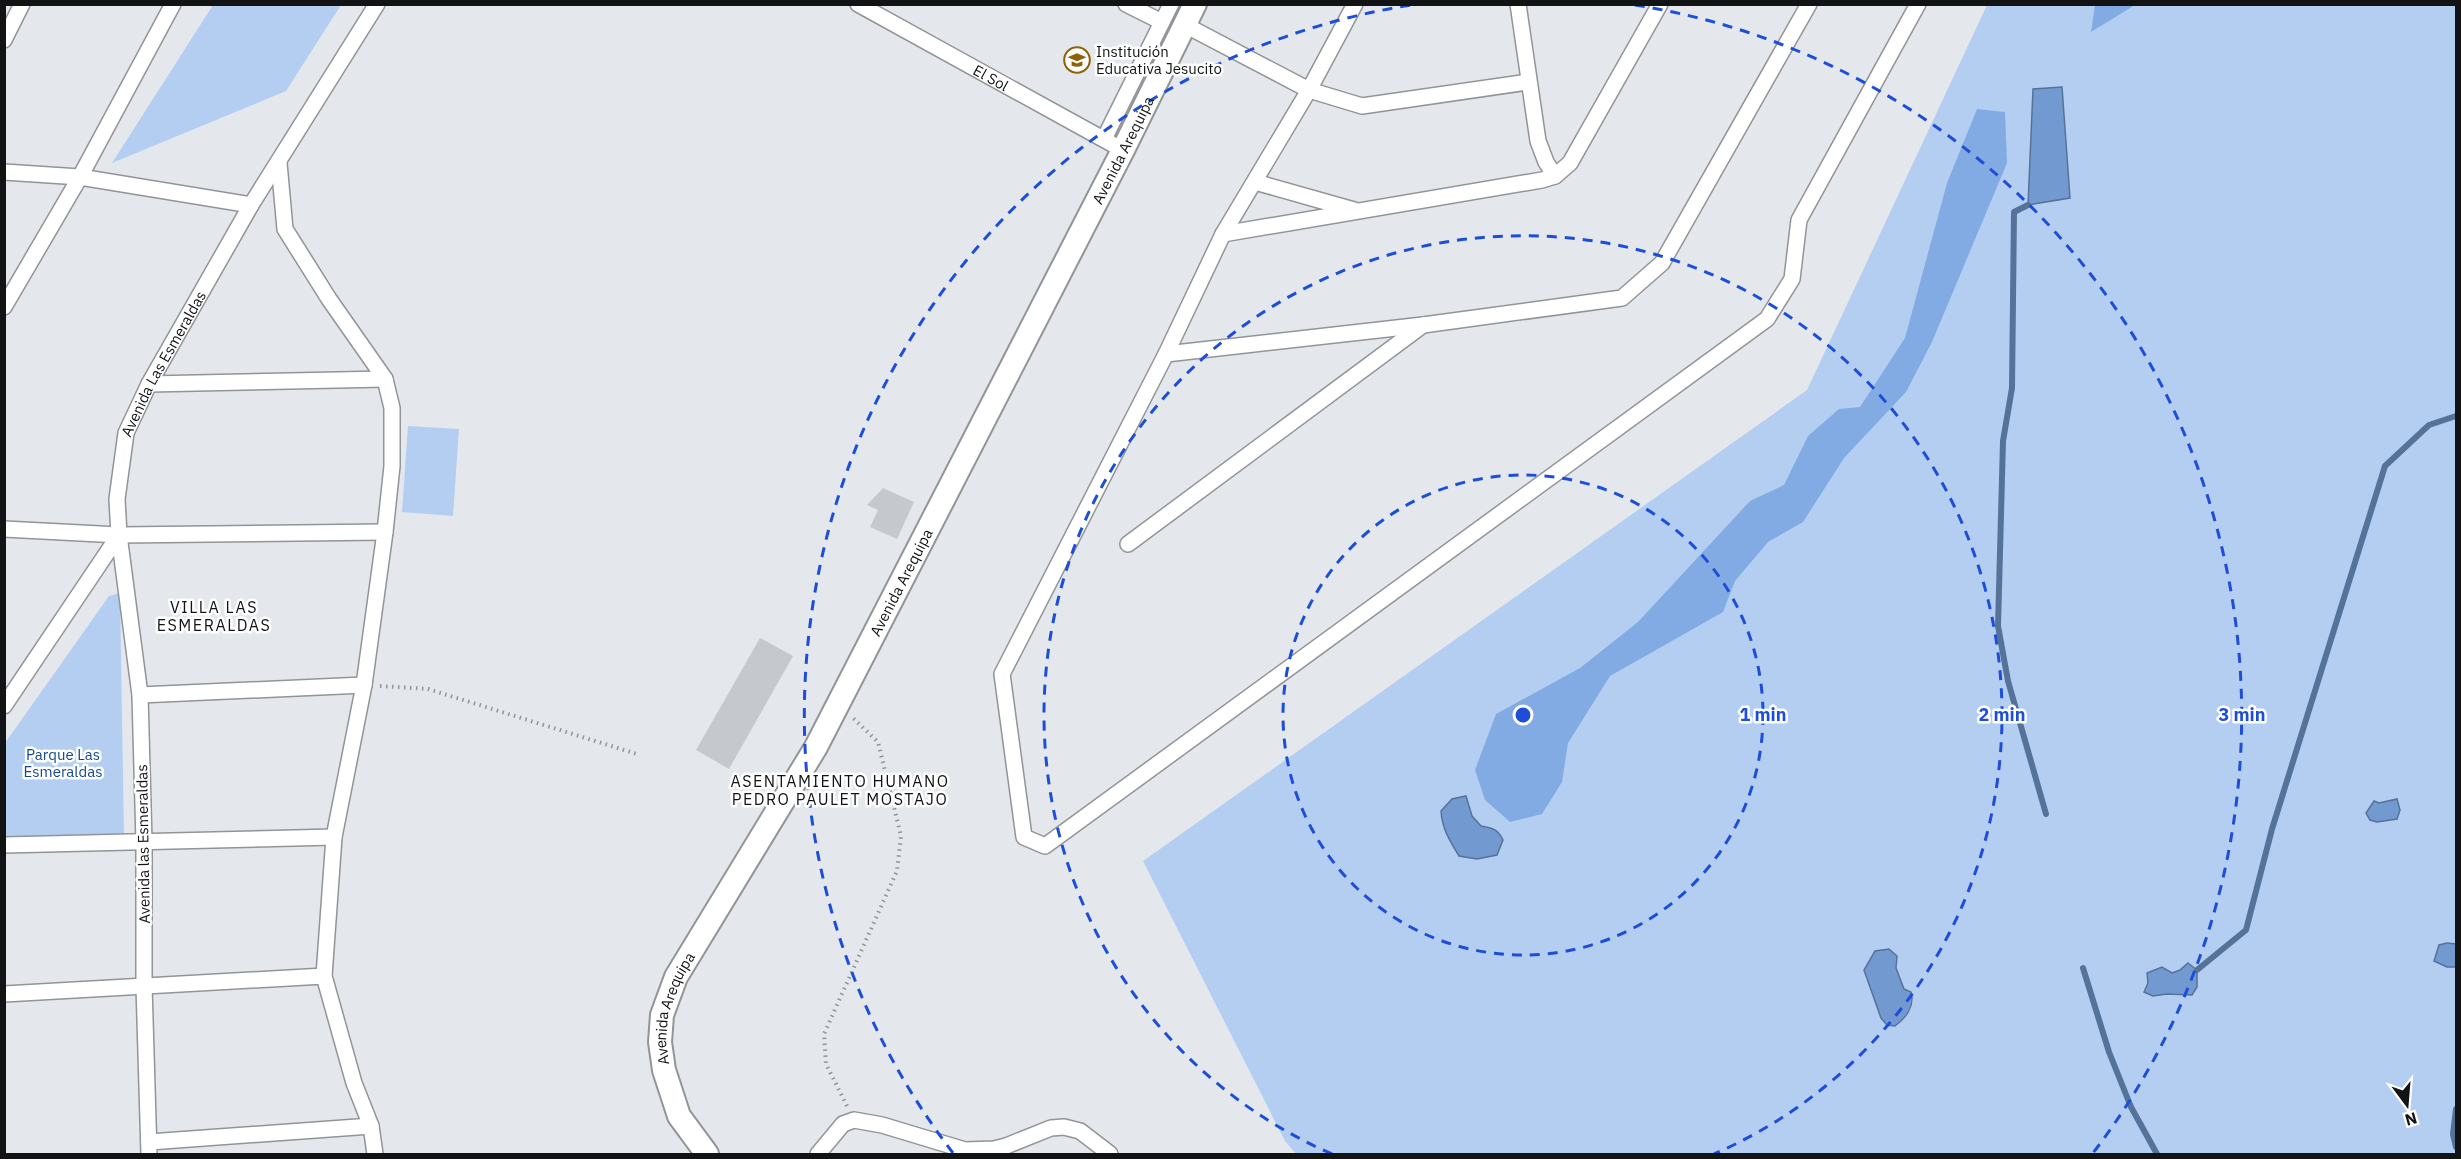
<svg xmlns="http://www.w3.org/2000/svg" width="2461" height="1159" font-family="'IBM Plex Sans',sans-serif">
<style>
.green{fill:#b4cef2}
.forest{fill:#82abe3}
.water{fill:#729ad1;stroke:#557298;stroke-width:1.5}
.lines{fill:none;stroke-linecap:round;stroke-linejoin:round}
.stream{stroke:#557298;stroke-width:6}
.building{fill:#c5c8cc}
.street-casing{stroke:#919498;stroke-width:18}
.secondary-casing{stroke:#919498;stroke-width:26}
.path{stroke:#929598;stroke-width:4;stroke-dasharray:1.5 4.5;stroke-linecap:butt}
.street{stroke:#fff;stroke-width:15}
.secondary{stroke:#fff;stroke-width:22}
.ring{fill:none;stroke:#1d4ed8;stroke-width:3;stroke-dasharray:10 8}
.labels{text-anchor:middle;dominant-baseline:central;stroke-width:5;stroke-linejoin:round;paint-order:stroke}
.poi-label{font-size:15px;fill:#121314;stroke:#fff;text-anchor:start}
.street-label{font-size:15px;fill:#121314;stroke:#fff}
.park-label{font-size:15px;fill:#14488b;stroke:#fff}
.neighbourhood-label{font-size:16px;letter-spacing:1.5px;fill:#121314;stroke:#fff}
.centre{fill:#1d4ed8;stroke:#fff;stroke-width:3}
.ring-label{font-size:18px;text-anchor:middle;font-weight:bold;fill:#1d4ed8;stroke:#fff;stroke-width:5;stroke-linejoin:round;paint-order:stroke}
</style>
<rect width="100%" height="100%" fill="#e4e8ed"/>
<path class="green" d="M213,5h128l-55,86 -174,72z
M1987,5h469v1149h-1160l-11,-13 -142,-280 664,-471z
M408,426l51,3 -6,87 -51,-4z
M120,593l4,245 -119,3v-98l104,-147z"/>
<path class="forest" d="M2095,5v-1l40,1 -44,27z
M1977,109l28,3 2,51 -75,179 -26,50 -62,66 -41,64 -35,20 -33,39 -12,31 -113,64 -42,67 -6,39 -20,32 -32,8 -25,-22 -10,-30 21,-56 84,-46 58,-46 112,-121 34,-16 24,-49 31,-27 21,-2 45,-69 42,-155z"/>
<path class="water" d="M2062,87l8,111 -42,7 5,-116z
M1466,796l6,20 9,10c11,2 17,3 22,14l-6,15 -20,4 -18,-3c-9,-15 -17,-27 -18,-45l11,-12z
M2397,799l3,11 -3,9 -20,3 -7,-2 -4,-7 8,-12 5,2z
M2447,943l9,1v23h-9l-13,-6 5,-16z
M1889,949l8,7 -1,12 8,21 7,3c4,14 -5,26 -16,34l-8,-1 -6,-7 -17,-48 11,-19z
M2188,963l9,7v17l-5,8 -25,-1 -14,2 -9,-4 4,-9 -1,-10 15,-6 10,6 8,-3z"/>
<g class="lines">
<path class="stream" d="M2028,205l-14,7 -2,176 -9,53 -5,185 10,55 38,133
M2083,968l26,84 22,55 26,47
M2197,970l49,-40 26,-101 113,-363 44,-41 27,-9
M2456,1109l-3,25 3,13"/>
</g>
<path class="building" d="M883,488l31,14 -17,37 -27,-12 8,-17 -11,-5z
M760,638l33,18 -64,113 -33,-19z"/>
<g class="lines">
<g class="street-casing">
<g id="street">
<path id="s1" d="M858,4l265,146"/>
<path d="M1126,4l36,18"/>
<path d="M1355,4l-46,86 -86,144 -57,120 -164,320 22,163 21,9 722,-527 25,-40 7,-59 119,-216"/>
<path d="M1518,4l20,137 8,21 9,14"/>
<path d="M1185,25l124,65 53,16 166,-24"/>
<path d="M4,40l18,-36"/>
<path d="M1104,139l67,-135"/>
<path d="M279,163l6,66 44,70 56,80 7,29v58l-7,66 -21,153 -30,152 -10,139 30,107 17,43 4,28"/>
<path d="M4,172l76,5 171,28"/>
<path d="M1255,182l99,28"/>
<path d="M1223,234l319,-54 13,-4 15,-13 90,-159"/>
<path d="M4,307l76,-130 93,-173"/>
<path d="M1166,354l257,-29 199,-27 40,-35 147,-259"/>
<path d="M149,384l236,-5"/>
<path d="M4,529l115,6 266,-3"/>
<path d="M1128,544l295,-219"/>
<path d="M140,695l224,-10"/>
<path d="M4,706l115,-171"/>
<path d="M4,845l330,-8"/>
<path d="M4,994l320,-18"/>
<path d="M149,1142l222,-16"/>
<path id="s2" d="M149,1154l-5,-168v-144l-4,-147 -21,-160 -2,-36 9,-66 23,-49 102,-179 126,-201"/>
<path d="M818,1154l25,-30 11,-4 28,5 83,25 29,-1 12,-3 45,-18 13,-1 16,4 30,23"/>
</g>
</g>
<g class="secondary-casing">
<g id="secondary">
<path id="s3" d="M707,1154l-28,-38 -15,-46 -4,-28 2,-27 14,-38 140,-230 307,-597 72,-146"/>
</g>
</g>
<path class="path" d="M380,686l48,3 209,65
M847,1106l-21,-42 -2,-30 73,-163 4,-35 -23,-94 -25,-24"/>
<use href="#street" class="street"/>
<use href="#secondary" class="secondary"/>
</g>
<g class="ring">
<circle cx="1523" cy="715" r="240"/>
<path d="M1332 1154A479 479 0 1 1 1714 1154"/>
<path d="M953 1153A719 719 0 0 1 1411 5M1635 5A719 719 0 0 1 2093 1153"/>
</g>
<defs>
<g id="school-ring" transform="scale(1.35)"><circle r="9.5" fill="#fff" stroke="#8e6107" stroke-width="1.5"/><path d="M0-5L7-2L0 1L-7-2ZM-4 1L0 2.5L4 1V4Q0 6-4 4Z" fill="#8e6107"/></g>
</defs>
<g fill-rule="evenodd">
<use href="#school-ring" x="1077" y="60"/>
</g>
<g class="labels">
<g class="poi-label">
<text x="1096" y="51">Institución<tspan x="1096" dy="17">Educativa Jesucito</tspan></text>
</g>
<g class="street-label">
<text stroke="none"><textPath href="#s1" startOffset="152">El Sol</textPath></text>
<text stroke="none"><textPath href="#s3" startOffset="1132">Avenida Arequipa</textPath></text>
<text stroke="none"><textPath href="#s2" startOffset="802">Avenida Las Esmeraldas</textPath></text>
<text stroke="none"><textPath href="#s3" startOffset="646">Avenida Arequipa</textPath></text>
<text transform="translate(143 844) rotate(-91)">Avenida las Esmeraldas</text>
<text stroke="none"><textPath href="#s3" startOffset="160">Avenida Arequipa</textPath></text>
</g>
<g class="park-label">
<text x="63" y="754">Parque Las<tspan x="63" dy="17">Esmeraldas</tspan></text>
</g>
<g class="neighbourhood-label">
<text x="214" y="607">VILLA LAS<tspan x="214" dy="18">ESMERALDAS</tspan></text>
<text x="840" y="781">ASENTAMIENTO HUMANO<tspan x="840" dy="18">PEDRO PAULET MOSTAJO</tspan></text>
</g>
</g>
<circle cx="1523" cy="715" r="9" class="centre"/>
<g class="ring-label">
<text x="1763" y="721">1 min</text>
<text x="2002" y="721">2 min</text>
<text x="2242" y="721">3 min</text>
</g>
<rect width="2461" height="1159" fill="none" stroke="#121314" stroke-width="12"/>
<g transform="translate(2407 1105) rotate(164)" stroke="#ffffff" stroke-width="4.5" paint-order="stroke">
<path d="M0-4.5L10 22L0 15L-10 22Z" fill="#121314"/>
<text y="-9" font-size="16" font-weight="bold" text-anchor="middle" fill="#121314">N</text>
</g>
</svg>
